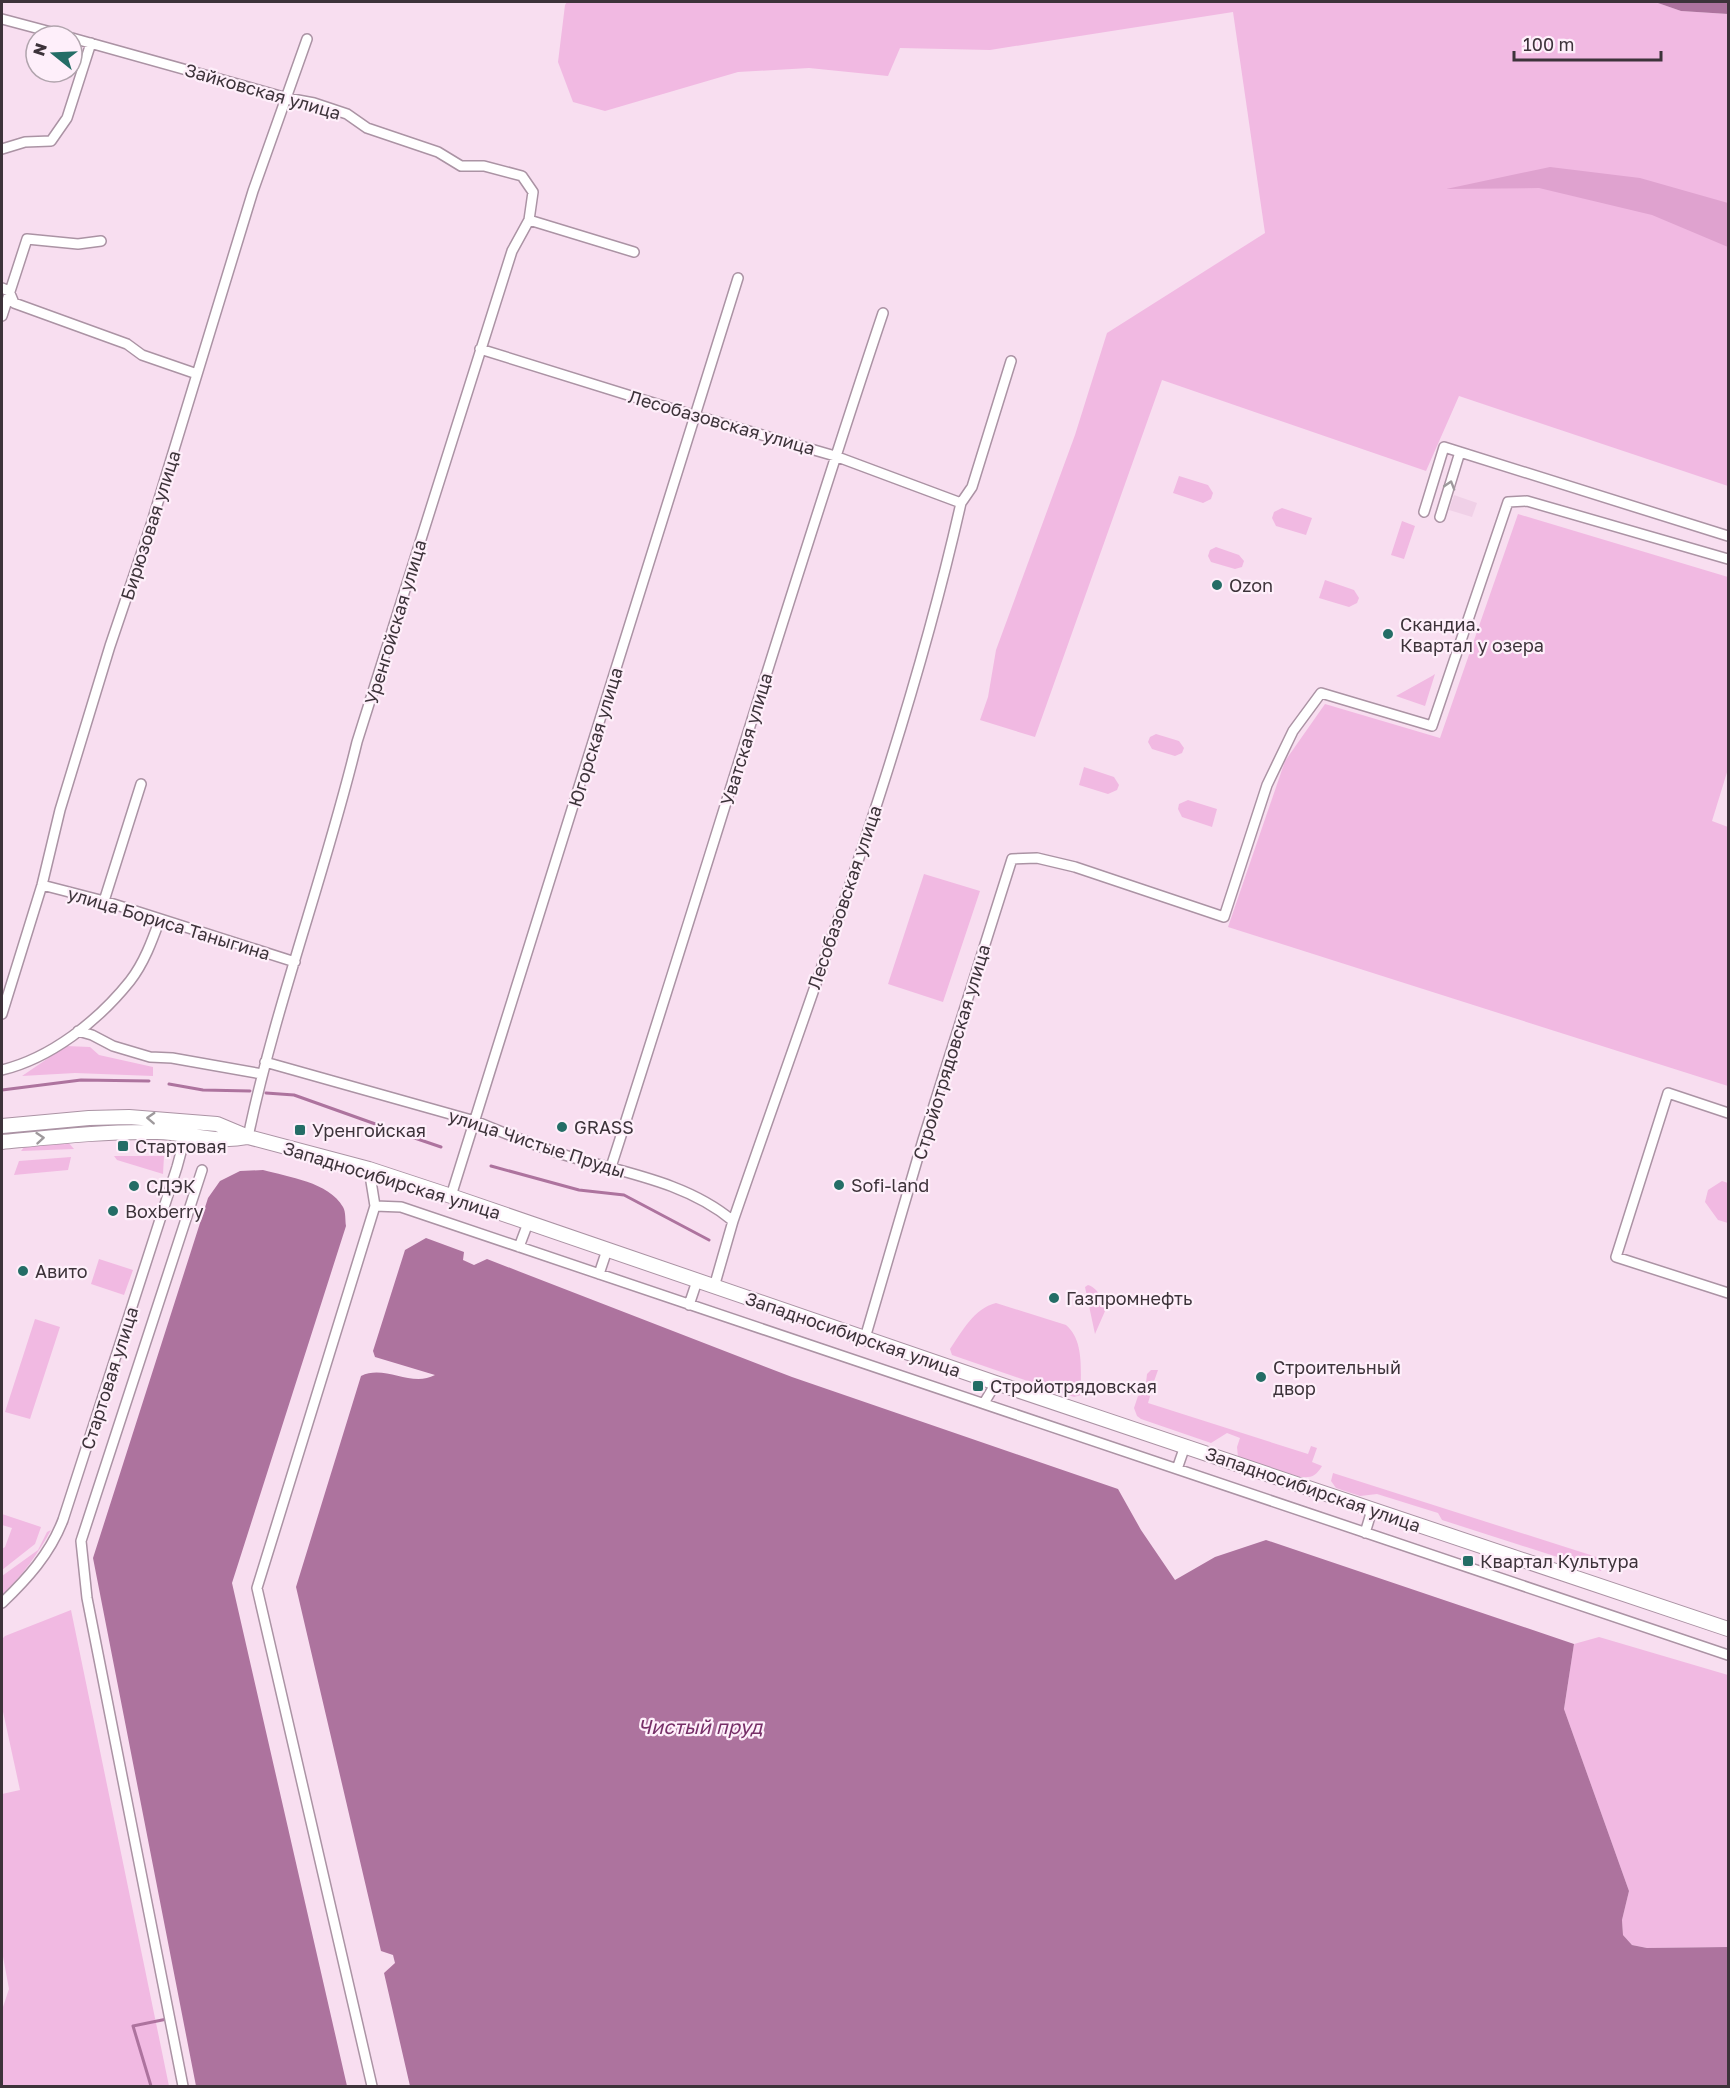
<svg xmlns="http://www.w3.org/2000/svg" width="1730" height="2088" font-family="'Golos Text',sans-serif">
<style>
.built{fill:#f0d0e7}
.green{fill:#f1b9e2}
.forest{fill:#dfa2cf}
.water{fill:#ad739e}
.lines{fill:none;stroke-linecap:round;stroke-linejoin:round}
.stream{stroke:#ad739e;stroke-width:3}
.minor-casing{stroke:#ab93a4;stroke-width:12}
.secondary-casing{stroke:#ab93a4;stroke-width:16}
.minor{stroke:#fff;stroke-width:9}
.secondary{stroke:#fff;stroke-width:14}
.oneway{stroke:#9e999c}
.poi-dot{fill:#246d66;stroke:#feeffa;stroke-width:2}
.labels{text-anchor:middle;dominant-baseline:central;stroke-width:4.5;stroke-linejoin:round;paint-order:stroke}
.street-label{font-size:18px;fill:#3d333a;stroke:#feeffa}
.poi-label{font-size:18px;fill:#3d333a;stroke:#feeffa;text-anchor:start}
.water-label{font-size:20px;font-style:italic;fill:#772f68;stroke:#feeffa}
</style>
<rect width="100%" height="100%" fill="#f8def0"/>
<path class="built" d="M1454,495l23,8 -5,14 -23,-7z"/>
<path class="green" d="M567,2h1088l26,9 47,3v472l-269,-90 -33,75 -264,-91 -127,357 -55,-17 8,-23 8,-47 79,-215 32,-102 158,-100 -32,-221 -243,38 -90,-2 -12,28 -79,-8 -71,4 -133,39 -32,-9 -15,-40 7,-57z
M1179,476l29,9 5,8 -2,6 -8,4 -30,-10z
M1282,508l30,10 -6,17 -30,-9 -4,-8 2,-6z
M1518,514l210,63v192l-16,52 16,6v259l-500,-159 57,-166 40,-57 115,34z
M1402,521l13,5 -11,33 -13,-4z
M1216,547l23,8 5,6 -2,6 -7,2 -24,-7 -3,-6 2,-6z
M1325,580l29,10 5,8 -2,5 -8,4 -30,-9z
M1435,674l-10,32 -29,-10 36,-20z
M1156,734l23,7 5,7 -2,5 -7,3 -23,-7 -4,-7 2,-5z
M1084,767l30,10 5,8 -2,5 -9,4 -29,-9z
M1188,800l29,9 -5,18 -30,-10 -4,-8 1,-5z
M924,874l56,17 -37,111 -55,-18z
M66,1046l24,1 9,8 54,12v9l-78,-3 -53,3z
M67,1141l7,8 -53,2 4,-5z
M114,1156h50l-1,18 -46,-14z
M71,1157l-3,13 -54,5 5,-14z
M1722,1181l6,2v40l-10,-3 -13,-18 3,-12z
M99,1259l34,11 -9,25 -33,-11z
M1088,1285c12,4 13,15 17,26l-10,23 -10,-47z
M996,1303l70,22c19,16 14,47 15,70l-7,2 -122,-42 -2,-6c12,-17 24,-41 46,-46z
M35,1319l25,8 -30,92 -25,-7z
M1151,1370h7l-6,17 -6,-4 1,-9z
M1145,1394l5,2 -2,7 160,51 3,-8 6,2 -5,14 10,4c-6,10 -10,12 -22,11l-62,-20 -1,-10 3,-9 -13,-5 -16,10 -70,-24 -4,-3 -3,-8 4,-12z
M1333,1473l273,87 -5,11 -159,-51 -4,-7 -61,-19 -17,2 -24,-8 -5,-7z
M2,1514l39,13 -6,17 -33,26v-21l3,-2 7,-19 -10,-3z
M51,1530c-13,24 -29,46 -49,65v-19l36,-26 9,-18z
M71,1610l98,476h-167v-76l7,-21 -7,-38v-157l18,-4 -18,-83v-68l3,-3z
M1599,1637l129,38v272l-81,1 -15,-3 -9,-10 -1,-15 7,-29 -65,-182 10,-65z"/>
<path class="forest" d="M1550,167l90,11 88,25v44l-76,-32 -113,-27 -93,1z"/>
<path class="water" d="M1655,2h73v12l-47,-3z
M263,1170c25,7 66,12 80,37 3,5 2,13 3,19l-114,357 115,503h-151l-103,-528 115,-360 12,-17 20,-10z
M426,1238l38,14 -1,8 11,5 13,-6 305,118 326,112 23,41 34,50 40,-23 51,-17 308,104 -10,65 65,182 -7,29 1,15 9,10 15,3 81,-1v139h-1318l-26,-113 11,-10 -2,-8 -12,-4 -85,-364 65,-211c24,-12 50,12 74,-1l-60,-18 -2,-6 32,-101z"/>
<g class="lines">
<path class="stream" d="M169,1084l34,6 47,1
M2,1090l79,-10 68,1
M266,1093l28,2 87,31
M397,1132l44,15
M491,1166l88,24 45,5 85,45
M151,2086l-18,-60 34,-7"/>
<g class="minor-casing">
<path id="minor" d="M2,19l64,17
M72,38l215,60 27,5 33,11 20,14 71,24 23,14h23l38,10 11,16 -4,28
M2,149l23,-7 26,-1 16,-23 24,-75
M2,288l7,3 5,12 113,41 15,11 55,19
M2,316l25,-77 51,5 23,-3
M480,349l196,61 159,46 126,47
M1424,512l20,-65 284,89
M1440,517l20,-65
M42,885l62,16 191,61
M104,901l37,-117
M2,1014l40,-129 18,-75 50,-164 41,-121 102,-334 54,-152
M78,1031l14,4 21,11 37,11 22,1 90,16
M265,1062l210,59c31,13 63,26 96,36 55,16 117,26 162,64
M2,1070c49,-12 96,-49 128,-89 14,-18 22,-40 30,-62
M1728,1113l-60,-20 -52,164 112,36
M248,1137c28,-134 77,-262 109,-395l155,-491 17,-31 105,32
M611,1167c92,-285 177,-571 272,-854
M369,1169l6,37 -118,382 115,498
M451,1196l287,-918
M375,1206l26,1 1327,448
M519,1247l9,-24
M599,1274l8,-24
M714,1287l19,-66c81,-236 173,-474 228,-718l11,-16 39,-126
M689,1305l8,-24
M865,1338l58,-198 89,-281 25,-1 38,9 149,50 43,-132 26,-54 28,-38 111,33 76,-224 19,-1 201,58
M984,1403l12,-20
M1177,1469l8,-23
M1365,1533l7,-23
M2,1603c25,-24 48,-49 61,-83l114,-353 10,-37
M183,2086l-96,-488 -6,-57 121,-371"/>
</g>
<g class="secondary-casing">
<path id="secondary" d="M2,1126l87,-8 40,-1 88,7 31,13 121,32 82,27 545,187 732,246
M2,1142c51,-5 104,-11 155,-10 33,1 57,12 91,5"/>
</g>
<use href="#minor" class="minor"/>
<use href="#secondary" class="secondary"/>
</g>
<defs><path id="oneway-chevron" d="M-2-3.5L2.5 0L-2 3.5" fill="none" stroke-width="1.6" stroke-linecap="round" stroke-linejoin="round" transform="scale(1.5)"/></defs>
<g class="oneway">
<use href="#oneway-chevron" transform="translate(1450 485) rotate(-73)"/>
<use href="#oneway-chevron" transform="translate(151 1118) rotate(-177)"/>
<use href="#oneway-chevron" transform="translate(40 1138) rotate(-5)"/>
</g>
<g class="poi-dot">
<circle cx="1217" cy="585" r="6"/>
<circle cx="1388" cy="634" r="6"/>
<circle cx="562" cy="1127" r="6"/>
<rect x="294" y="1124" width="12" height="12" rx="3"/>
<rect x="117" y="1140" width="12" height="12" rx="3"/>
<circle cx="839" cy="1185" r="6"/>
<circle cx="134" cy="1186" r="6"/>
<circle cx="113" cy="1211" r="6"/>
<circle cx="23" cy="1271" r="6"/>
<circle cx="1054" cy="1298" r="6"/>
<circle cx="1261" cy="1377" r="6"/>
<rect x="972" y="1380" width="12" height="12" rx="3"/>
<rect x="1462" y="1555" width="12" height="12" rx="3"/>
</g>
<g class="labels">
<g class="street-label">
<text transform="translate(263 91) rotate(16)">Зайковская улица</text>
<text transform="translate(722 422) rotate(16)">Лесобазовская улица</text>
<text transform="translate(150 525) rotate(-72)">Бирюзовая улица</text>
<text transform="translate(395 622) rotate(-73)">Уренгойская улица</text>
<text transform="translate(595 737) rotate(-73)">Югорская улица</text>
<text transform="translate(746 739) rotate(-73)">Уватская улица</text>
<text transform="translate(844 897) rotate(-71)">Лесобазовская улица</text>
<text transform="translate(169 923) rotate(17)">улица Бориса Таныгина</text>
<text transform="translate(951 1052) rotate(-73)">Стройотрядовская улица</text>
<text transform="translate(537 1143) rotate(18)">улица Чистые Пруды</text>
<text transform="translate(392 1180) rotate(17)">Западносибирская улица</text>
<text transform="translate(853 1334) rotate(19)">Западносибирская улица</text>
<text transform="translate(109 1378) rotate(-72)">Стартовая улица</text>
<text transform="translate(1313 1489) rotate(19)">Западносибирская улица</text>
</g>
<g class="poi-label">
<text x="1229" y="585">Ozon</text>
<text x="1400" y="624">Скандиа.<tspan x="1400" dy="21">Квартал у озера</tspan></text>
<text x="574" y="1127">GRASS</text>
<text x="312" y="1130">Уренгойская</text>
<text x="135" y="1146">Стартовая</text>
<text x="851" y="1185">Sofi-land</text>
<text x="146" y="1186">СДЭК</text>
<text x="125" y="1211">Boxberry</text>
<text x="35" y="1271">Авито</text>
<text x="1066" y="1298">Газпромнефть</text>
<text x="1273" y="1367">Строительный<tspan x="1273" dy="21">двор</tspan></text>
<text x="990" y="1386">Стройотрядовская</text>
<text x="1480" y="1561">Квартал Культура</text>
</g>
<g class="water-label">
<text x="700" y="1726">Чистый пруд</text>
</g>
</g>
<rect width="1730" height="2088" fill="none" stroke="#3d333a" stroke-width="6"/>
<g transform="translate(54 54) rotate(288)"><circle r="28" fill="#feeffa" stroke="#b1a4ad" stroke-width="1.5"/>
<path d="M0-4.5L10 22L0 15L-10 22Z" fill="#246d66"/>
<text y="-9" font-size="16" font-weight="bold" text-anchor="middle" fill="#3d333a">N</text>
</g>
<path d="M1514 51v9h147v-9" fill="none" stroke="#3d333a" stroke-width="3"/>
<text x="1523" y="51" font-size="18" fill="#3d333a" stroke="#feeffa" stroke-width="4.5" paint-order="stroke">100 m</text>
</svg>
